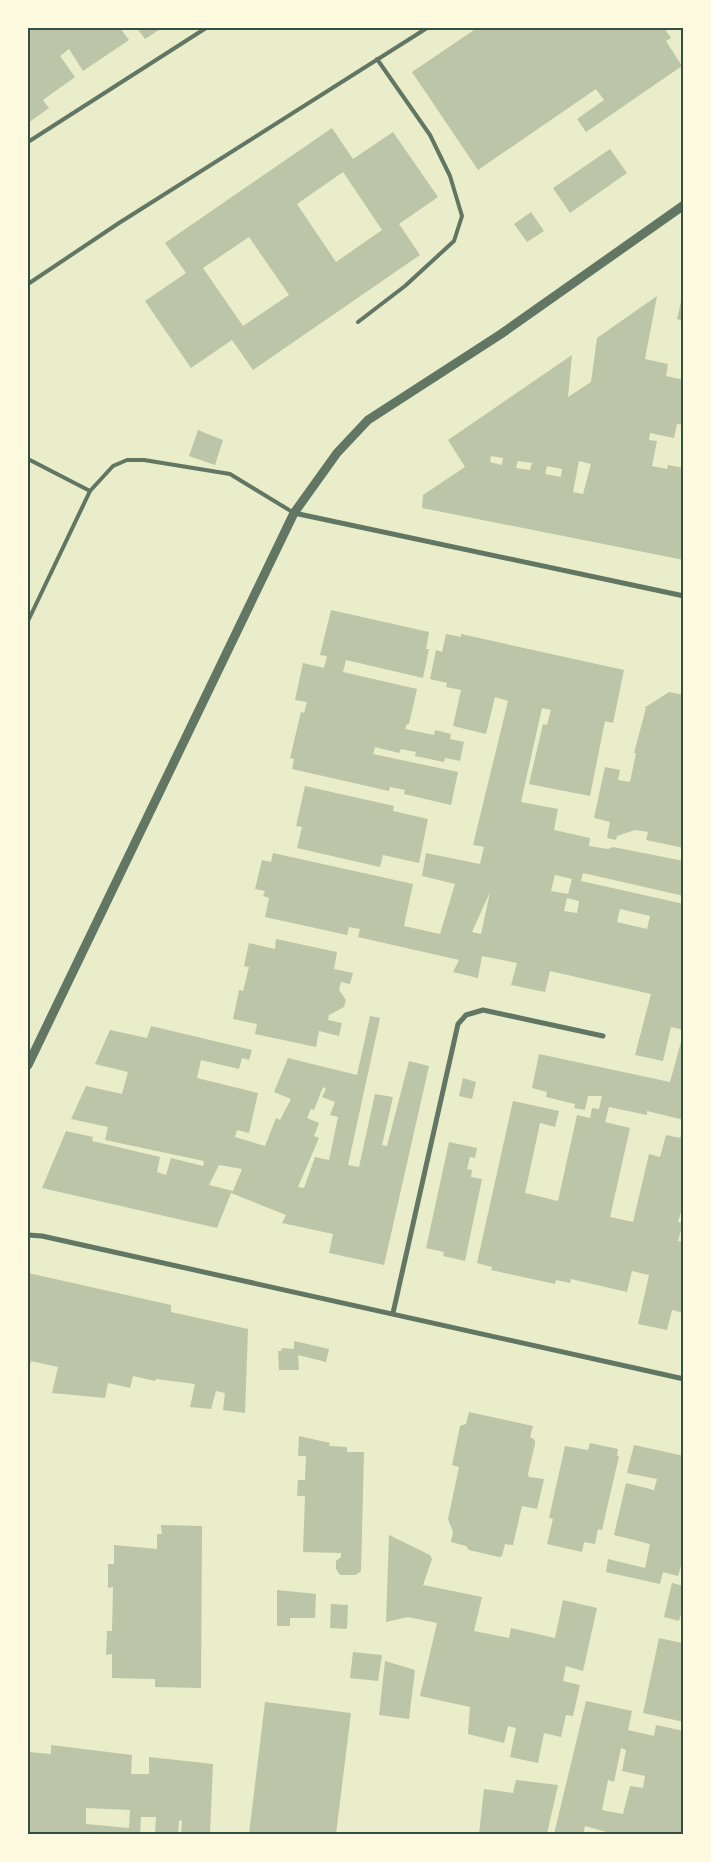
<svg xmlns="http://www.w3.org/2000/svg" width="711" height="1862" font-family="Manrope,sans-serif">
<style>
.building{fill:#bcc5a7;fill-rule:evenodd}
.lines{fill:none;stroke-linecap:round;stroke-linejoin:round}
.service{stroke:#617663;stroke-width:4}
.minor{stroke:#617663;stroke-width:5}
.tertiary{stroke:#617663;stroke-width:9}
.neatline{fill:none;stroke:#344e41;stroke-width:2}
</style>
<rect width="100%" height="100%" fill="#e9edc9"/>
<path class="building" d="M28,28h92l9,12 -46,31 -14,-22 -9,7 15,21 -32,23 6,8 -21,15z
M137,28h25l-17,11z
M477,28h187l7,10 -5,3 16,25 -96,66 -9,-13 27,-19 -8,-11 -118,81 -66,-98z
M332,128l21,31 40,-27 45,65 -39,27 21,31 -167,115 -21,-30 -41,28 -46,-67 41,-28 -21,-30zM343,172l39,58 -46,32 -39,-58zM249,237l40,58 -46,31 -40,-58z
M610,149l17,24 -57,40 -17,-25z
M531,212l13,19 -17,11 -13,-18z
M683,293h1v28l-7,-2z
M657,296l-12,63 23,5 -2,12 18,4v45l-7,-1 -3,14 -24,-5 -1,7 8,1 -5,25 15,3 1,-4 16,3v92l-262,-52 1,-13 42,-28 -17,-27 124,-85 -4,42 23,-15 6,-44zM491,456l12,2 -1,7 -12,-3zM518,461l14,2 -2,7 -14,-2zM579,461l12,3 -8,30 -10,-2zM547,466l15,3 -1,8 -16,-3z
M198,430l25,10 -8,25 -26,-9z
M331,610l98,22 -3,17h3l-6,29 -77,-18 -3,12 74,17 -8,35h-2l-2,5 29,6 1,-5 16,4 -1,5 14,3 -4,19 -15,-3 -1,4 -29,-6 1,-4 -15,-3 -2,4 -24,-6 -1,4 -1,3 85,18 -7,33 -47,-11 1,-4 -15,-3 -1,4 -97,-22 2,-10 -4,-1 11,-46 3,1 3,-11 -12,-2 8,-37 21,5 3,-12 -7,-1z
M446,634l15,3v-3l163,36 -11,53 -8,-2 -15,75 -61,-12 14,-60 4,1 4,-15 -9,-2 -21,94 37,7 -4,21 36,8 -1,8 19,3 5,-2 71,14v35l-101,-23 -2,8 103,23v126l-13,-3 -8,34 -28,-6 16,-61 -101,-23 -5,21 -34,-7 6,-22 -35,-7 -4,22 -25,-6 6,-12 -101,-23 2,-8 -11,-2 -2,8 -82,-18 4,-19 -6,-2 2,-5 -10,-2 7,-29 9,2 2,-9 140,31 -9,42 36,8 15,-50 -33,-8 4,-23 54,11 4,-17 -11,-2 35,-144 -13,-4 -9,37 -33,-8 8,-36 -15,-3 1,-4 -17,-4 6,-29 6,2zM555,875l17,4 -4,15 -17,-3zM490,892l-9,42 -9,-2zM567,898l12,3 -2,12 -13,-2zM620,909l30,7 -3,13 -30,-7z
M669,692l15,3v153l-38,-8 2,-8 -13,-2 -18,6 -1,4 -9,-2 3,-16 -16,-4 11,-51 15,3 -2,10 12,2 6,-29h-2l12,-45h-2z
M305,786l89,20 -1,5 35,8 -9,44 -36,-8 -3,12 -83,-19 5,-21 -6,-1z
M276,939l61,13 -3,17 19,4 -3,11 -9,-2 -2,8 7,10 -2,7 -15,8 -1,5 14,3 -3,13 -20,-5 -3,16 -61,-13 2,-10 -24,-5 6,-29 4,1 6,-24 -5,-1 5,-23 26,6z
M370,1016l10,2 -32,147 11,2 16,-73 18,3 -11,48 5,1 22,-85 20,5 -45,199 -55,-12 4,-19 -51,-11 4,-8 -55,-22 -14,35 -175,-40 24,-57 27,6 -1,4 68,16 -3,15 9,3 5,-17 32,8 1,-5 -99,-21 3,-13 -37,-8 15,-33 36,8 6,-22 -33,-8 15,-34 37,8 4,-12 101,24 -3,10 -7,-2 -3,11 -38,-9 -4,18 61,15 -9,40 -12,-3 -2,7 30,9 11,-28 4,2 11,-21 -17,-7 14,-34 69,17zM323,1087l3,2 -4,8 13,5 -5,13 8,2 -9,43 -14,-3 -11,31 -6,-1 21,-49 -5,-2 5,-13 -12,-5 4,-9 3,1zM219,1165l23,4 -9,22 -24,-6z
M684,1031v89l-37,-9v4l-38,-8 -4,15 25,6 -20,89 23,5 16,-68 11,3 6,-22 14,3 4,-10v74l-6,20 5,1 -5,18 6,1v71l-12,-3 -5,20 -29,-6 11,-49 -17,-4 -5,21 -56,-13 -1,4 -14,-3 -1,4 -64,-14 1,-3 -15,-4 36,-162 46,10 -4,16 -15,-4 -15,70 33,8 19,-86 13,3 2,-10 7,1 3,-13h-14l-3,14 -11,-2 1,-4 -29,-7 1,-5 -15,-4 7,-34 131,28z
M463,1078l13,4 -4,17 -13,-3z
M449,1142l28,6 -2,10 -5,-1 -3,12 5,1 -1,7 11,2 -17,82 -22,-5 1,-4 -18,-4z
M28,1273l143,32v7l77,17 -3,84 -22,-3 2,-17 -9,-2 -5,18 -21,-2 5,-23 -39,-5 -1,2 -22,-5 -3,12 -22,-5 -3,15 -53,-5 6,-26 -27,-6 -3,13z
M294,1341l35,8 -3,13 -28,-7 1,15h-20l-1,-19h3l1,-3 12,1z
M469,1412l64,14 -3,11 5,3v4l-7,30 1,3 15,2 -7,30 -15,-3 -9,39 -8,-1 -3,12 -3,1 -30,-7 -3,-4 -15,-4 2,-10 -5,-13 11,-52 -7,-2 8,-39 6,-2z
M299,1436l31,7 -1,3 18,1v5h17l-3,119 -5,4h-16l-4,-6v-8l5,-4v-4l-38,-1 2,-56h-8l1,-16h7l1,-24h-8z
M590,1443l28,6 -1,7h2l-17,74 -4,-1 -3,15 -11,-2 -2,10 -35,-8 6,-25 -4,-1 16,-72 23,4z
M634,1445l50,11v99l-6,21 -15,-4 -3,12 -54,-12 2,-13 37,9 5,-24 -36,-9 12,-52 28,7 3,-11 -30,-6z
M161,1525l41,1 -1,162 -46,-1v-8l-43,-1v-24l-6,1 1,-24h5l1,-44 -5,1v-24h6v-19l43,4v-15h5z
M389,1535l41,20 2,4 -9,26 59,12 -8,34 35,7 2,-10 44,10 8,-38 34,8 -14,63 -17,-5 -3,15 17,4 -7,31 -7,-1 -5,22 -17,-4 -6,30 -28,-6 6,-29 -8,-2 -4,17 -36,-9 2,-27 -50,-11 17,-73 -29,-6 -22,5z
M672,1583l12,3v18l-5,17 -15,-4z
M277,1590l39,4 -1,24h-25v8h-13z
M331,1604l17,1 -1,24 -17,-1z
M659,1638l23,5 2,-4v83l-41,-9z
M353,1652l29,3 -4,26 -28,-3z
M385,1661l30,9 -6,49 -30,-4z
M586,1701l46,10 -4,19 26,6 2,-11 28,6v103h-71l-28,-8 -2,8h-29zM621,1748l5,2 -4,21 23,5 -2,12 -13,-2 -7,28 -21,-4 6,-30 6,2z
M265,1702l86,11 -15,121h-87z
M51,1745l81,10 -1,19h18v-17l64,7 -3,70h-29l1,-14 -3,1 -1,13h-23l1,-17h-15l-1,17h-112v-82l23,2zM86,1808l44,2 -1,18 -43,-4z
M516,1780l42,5 -11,49h-68l5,-45 29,4z"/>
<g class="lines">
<path class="service" d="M28,142l178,-114
M28,284l91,-61 308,-195
M358,322l47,-36 49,-45 8,-25 -12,-40 -20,-41 -53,-76
M28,459l62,32
M28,621l62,-130 23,-25 14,-6h17l86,14 64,39"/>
<path class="minor" d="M294,513l390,83
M28,1235l14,1 642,143
M393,1313l65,-289 8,-9 17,-5 120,26"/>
<path class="tertiary" d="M28,1065l266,-552 43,-60 31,-33 133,-86 183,-129"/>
</g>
<rect width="711" height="1862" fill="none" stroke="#fefae0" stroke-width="58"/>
<rect x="29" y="29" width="653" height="1804" class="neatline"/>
</svg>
